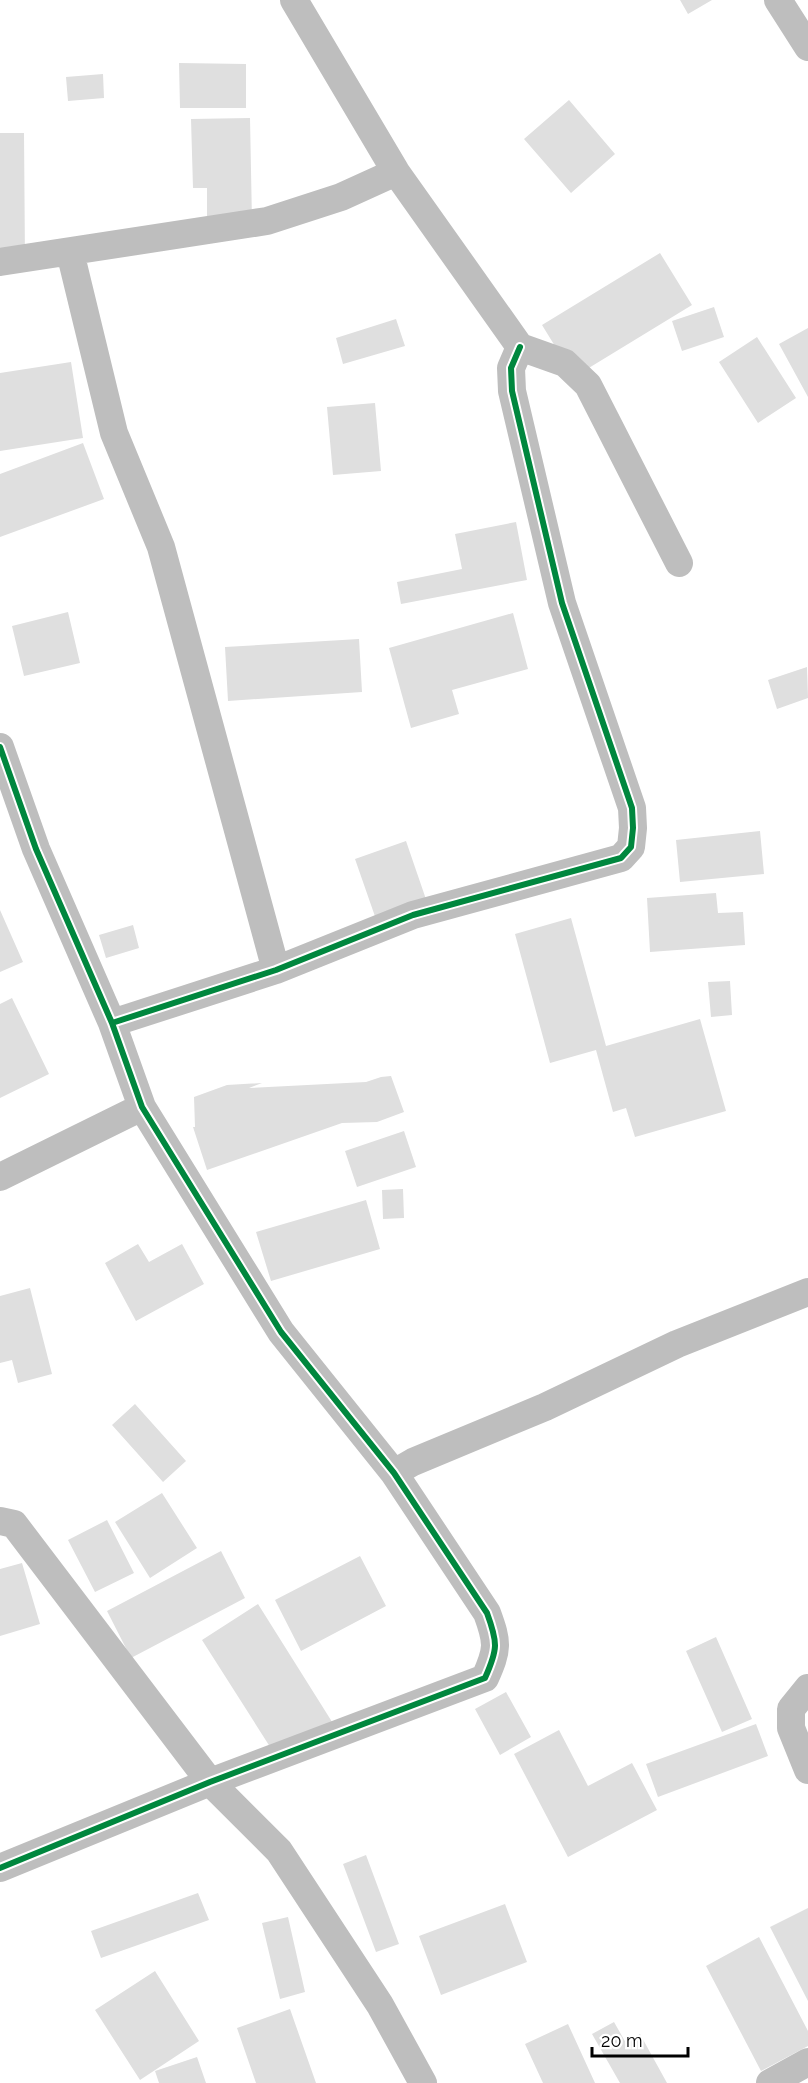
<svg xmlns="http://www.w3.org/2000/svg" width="808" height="2083" font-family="Raleway,sans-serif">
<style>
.building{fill:#dfdfdf}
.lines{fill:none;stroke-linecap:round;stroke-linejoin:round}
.street{stroke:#bebebe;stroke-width:28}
.cycleway-casing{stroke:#fff;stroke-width:10}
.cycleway{stroke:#00873e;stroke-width:6}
</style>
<rect width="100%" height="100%" fill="#fff"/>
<path class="building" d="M680,0h32l-24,14z
M179,63l67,1v44h-66z
M103,74l1,24 -36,3 -2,-24z
M569,100l46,54 -44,39 -47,-54z
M250,118l2,104 -45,1v-35h-14l-2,-69z
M0,133h24l1,129 -25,1z
M660,253l32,52 -118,72 -32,-52z
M714,307l10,30 -42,14 -10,-30z
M396,319l9,27 -62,18 -7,-26z
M808,328v69l-29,-53z
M757,337l39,61 -38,25 -39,-61z
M71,362l12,76 -83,13v-78z
M375,403l6,68 -48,4 -6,-68z
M83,443l21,56 -104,38v-63z
M516,522l11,58 -126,24 -4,-22 65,-13 -7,-35z
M68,612l12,51 -56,13 -12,-50z
M513,613l15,56 -76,21 7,24 -48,14 -22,-80z
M359,639l3,53 -134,9 -3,-54z
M807,667l1,31 -31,11 -9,-29z
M760,831l4,43 -84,8 -4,-42z
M406,841l23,67 -51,17 -23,-66z
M716,893l2,20 25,-1 2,33 -95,7 -3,-54z
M0,910l23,52 -23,10z
M571,918l35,128 94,-27 26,92 -91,26 -9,-29 -13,4 -17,-62 -46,13 -35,-129z
M133,925l6,23 -33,10 -7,-23z
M730,981l2,34 -21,2 -3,-35z
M12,998l37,76 -49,24v-94z
M391,1076l13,36 -27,10 -35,1 -135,47 -14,-43h2l-1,-30 33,-12 35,-2 -13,5 117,-6 15,-5z
M404,1131l12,36 -59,20 -12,-36z
M403,1189l1,29 -21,1 -1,-29z
M366,1200l14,49 -109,32 -15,-49z
M138,1244l11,18 33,-18 22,40 -68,37 -31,-58z
M30,1288l22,86 -34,9 -6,-23 -12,3v-67z
M135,1404l51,57 -23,21 -51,-57z
M162,1493l35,55 -47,30 -35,-56z
M107,1520l27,53 -39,19 -27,-52z
M221,1551l24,47 -114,60 -24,-47z
M360,1556l26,50 -85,45 -26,-51z
M22,1563l18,61 -40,12v-67z
M258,1604l76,121 -55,36 -77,-121z
M716,1637l36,82 -30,13 -36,-81z
M506,1692l25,45 -31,18 -25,-46z
M756,1724l12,32 -110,41 -12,-33z
M559,1730l29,56 44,-23 25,47 -89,47 -54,-103z
M366,1855l33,89 -23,8 -33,-88z
M198,1893l11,27 -108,38 -10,-27z
M505,1904l22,58 -86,33 -22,-59z
M808,1908v93l-38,-74z
M288,1917l17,75 -25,7 -18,-76z
M759,1937l49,94v15l-47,25 -55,-105z
M155,1971l44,70 -59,39 -45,-70z
M290,2009l26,74h-60l-19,-55z
M614,2022l12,21 14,-9 27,49h-47l-28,-49z
M568,2024l27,59h-52l-18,-39z
M197,2057l9,26h-47l-4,-12z"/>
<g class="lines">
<path class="street" d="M294,0l102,172 124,175 45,16 23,22 91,178
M778,0l30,47
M70,252l44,181 47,114 115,423
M0,262l267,-41 74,-24 55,-25
M0,747l36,102 76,174 30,84 139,225 113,141 93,140c11,30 11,36 -2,65l-275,104 -210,86
M112,1023l164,-53 137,-55 208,-57 10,-11 2,-19 -1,-20 -70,-205 -50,-212 -1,-23 9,-21
M0,1177l142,-70
M394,1473l19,-11 132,-55 132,-63 131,-52
M0,1521l14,3 196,258 69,69 101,154 43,78
M808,1688l-17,21v19l17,42
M770,2083l38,-21"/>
<g class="cycleway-casing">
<path id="cycleway" d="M0,747l36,102 76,174 30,84 139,225 113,141 93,140c11,30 11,36 -2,65l-275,104 -210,86
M112,1023l164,-53 137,-55 208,-57 10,-11 2,-19 -1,-20 -70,-205 -50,-212 -1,-23 9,-21"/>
</g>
<use href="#cycleway" class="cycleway"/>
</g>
<path d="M592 2047v9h96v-9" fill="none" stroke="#000000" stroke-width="3"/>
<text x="601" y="2047" font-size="18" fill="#000000" stroke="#ffffff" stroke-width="4.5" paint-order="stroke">20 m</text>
</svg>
